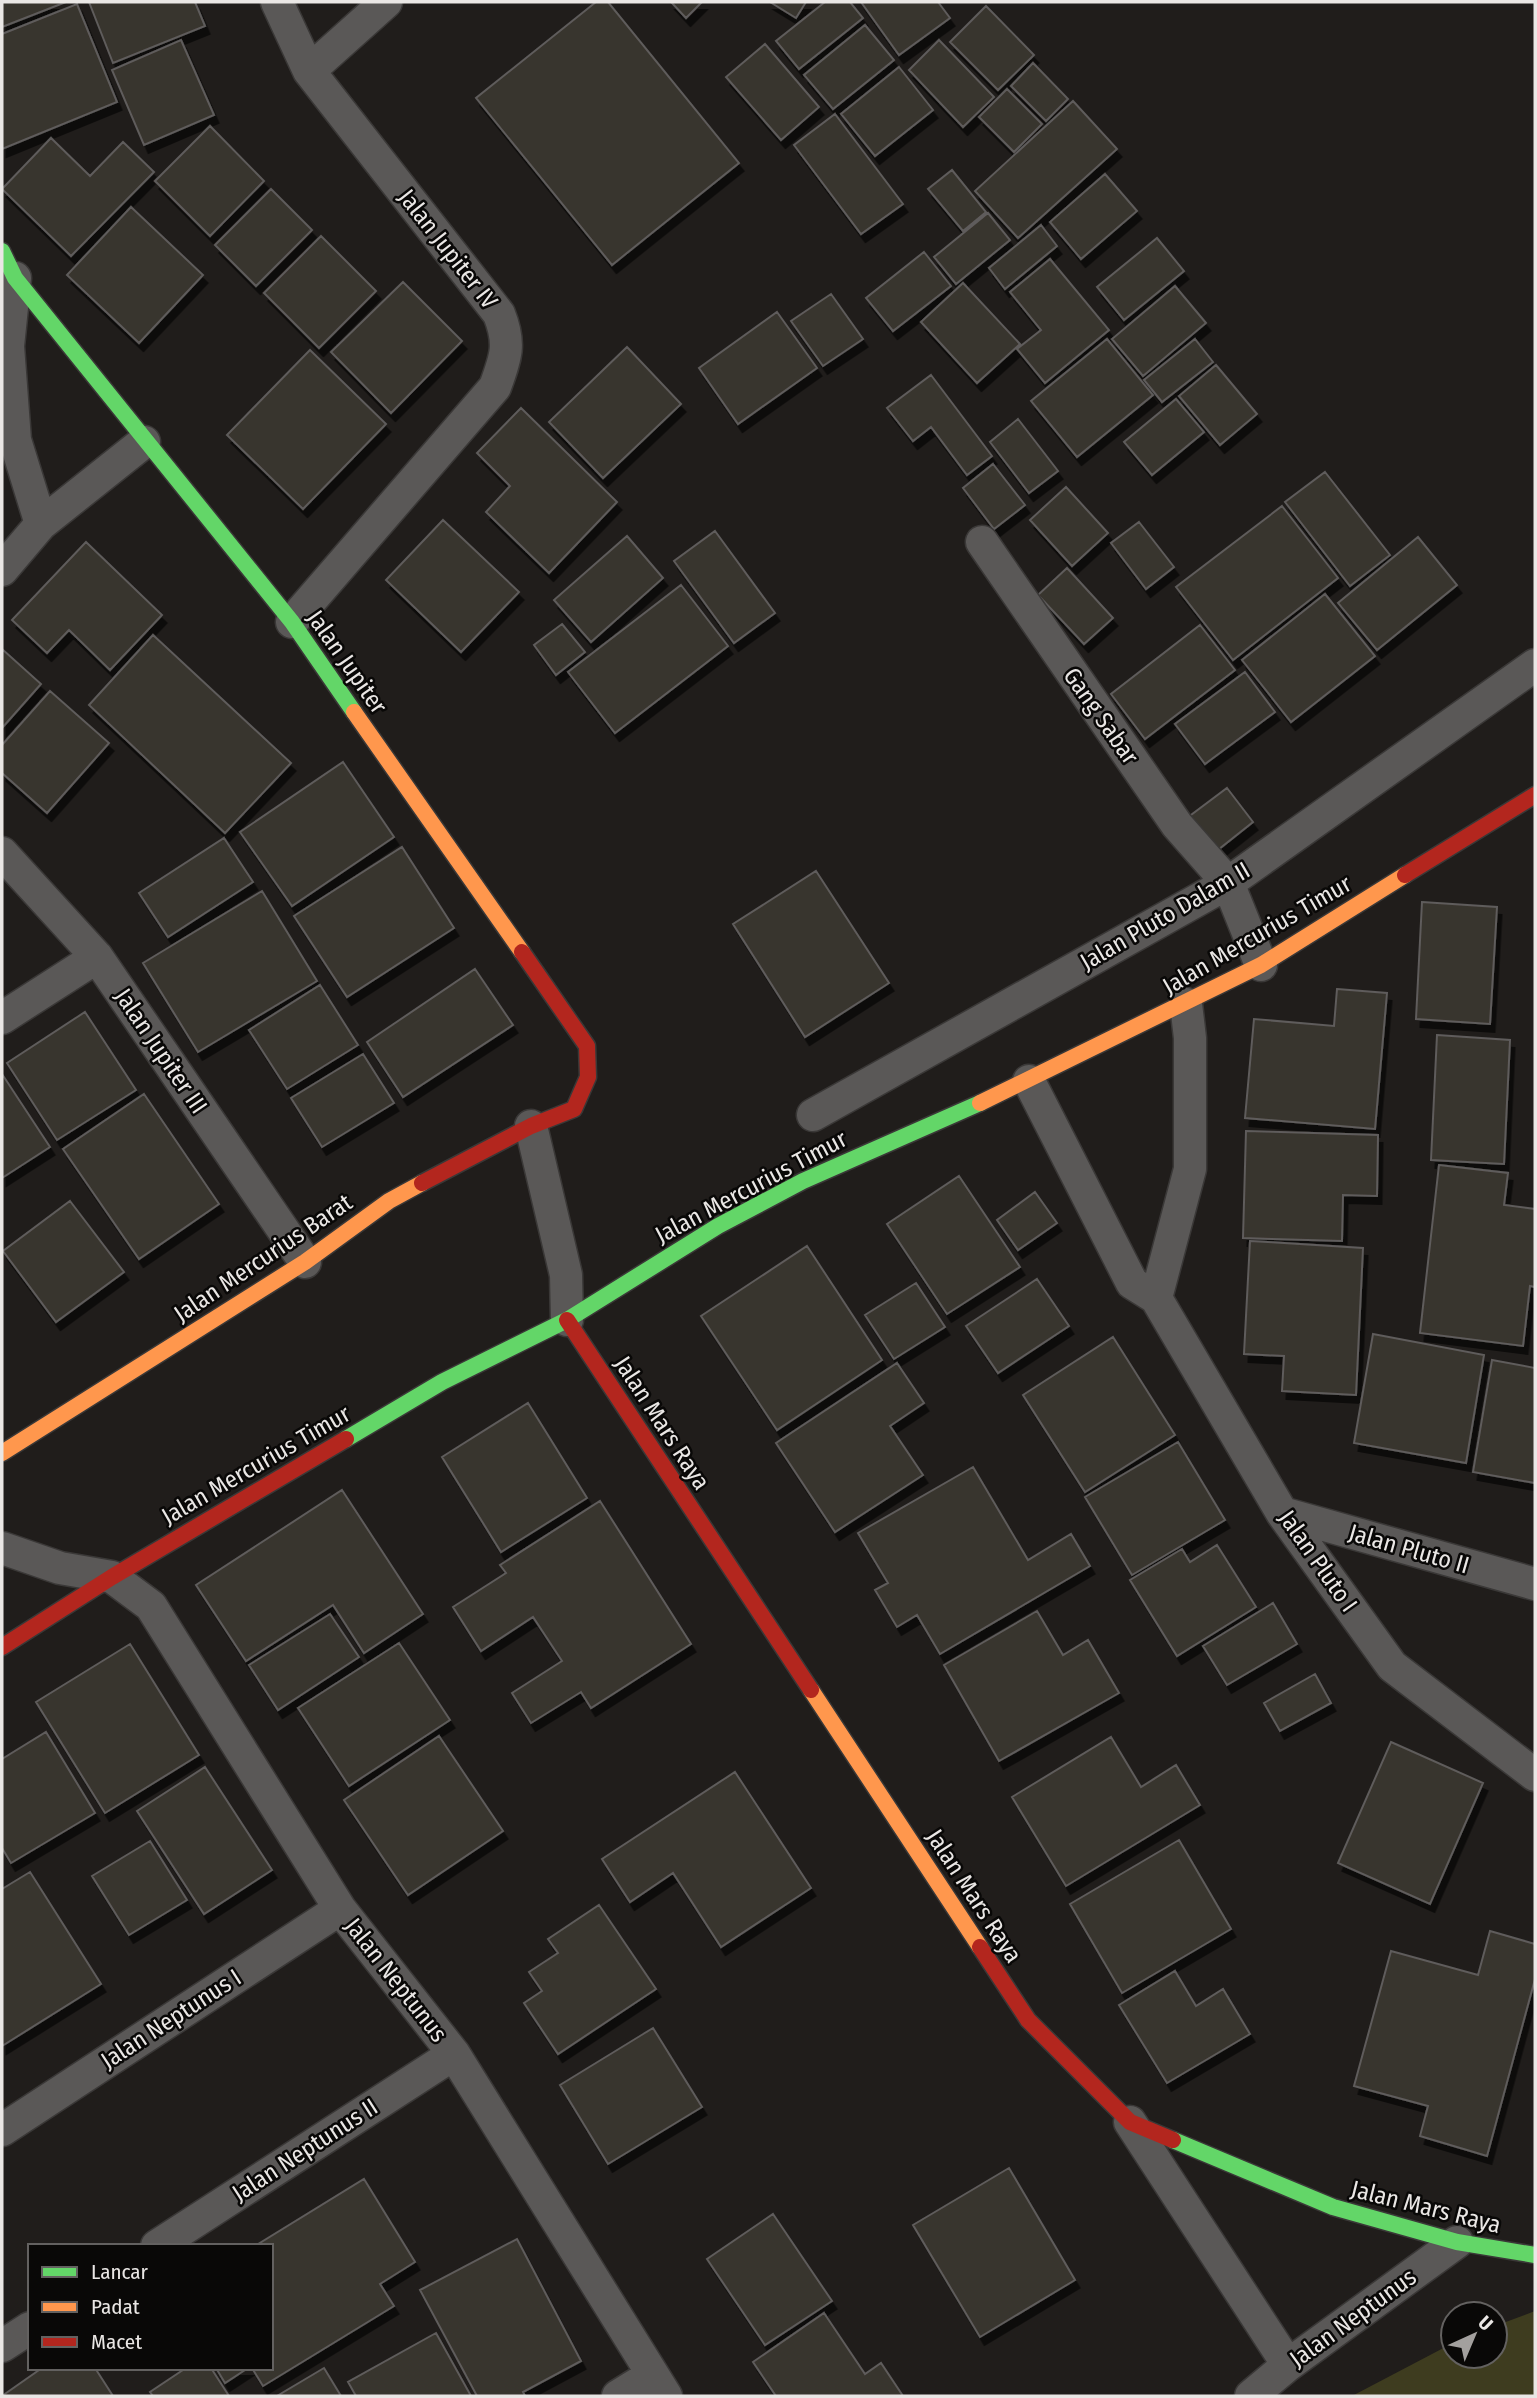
<svg xmlns="http://www.w3.org/2000/svg" width="1537" height="2398" font-family="'Fira Sans Condensed',sans-serif">
<style>
.green{fill:#3e3c1f}
.building{fill:#39342d;stroke:#5e5c5b;stroke-width:2;filter:url(#shadow)}
.lines{fill:none;stroke-linecap:round;stroke-linejoin:round}
.street-casing{stroke:#3a3837;stroke-width:35}
.fast-casing{stroke:#3a3837;stroke-width:19}
.slow-casing{stroke:#3a3837;stroke-width:19}
.jam-casing{stroke:#3a3837;stroke-width:19}
.street{stroke:#5a5857;stroke-width:32}
.fast{stroke:#63d668;stroke-width:16}
.slow{stroke:#ff974d;stroke-width:16}
.jam{stroke:#b3261e;stroke-width:16}
.labels{text-anchor:middle;dominant-baseline:central;stroke-width:5;stroke-linejoin:round;paint-order:stroke}
.street-label{font-size:24px;fill:#eae7e5;stroke:#090807}
</style>
<defs>
<filter id="shadow"><feDropShadow dx="4.5" dy="8" stdDeviation="0" flood-color="#0009"/></filter>
</defs>
<rect width="100%" height="100%" fill="#201d1b"/>
<path class="green" d="M1535,2311v85h-183l101,-53v13h42v-30z"/>
<path class="building" d="M2,2h64l-64,25z
M89,2h106l10,24 -92,37z
M596,2h12l131,161 -127,102 -136,-167z
M671,2h31l-16,16z
M770,2h36l-10,16z
M825,2h25l13,16 -64,51 -23,-28z
M861,2h77l12,16 -51,37z
M77,4l40,98 -115,47v-115z
M986,6l48,49 -36,35 -48,-48z
M865,25l29,35 -61,49 -29,-34z
M181,40l33,75 -70,30 -32,-75z
M939,40l55,57 -31,30 -54,-57z
M765,44l54,63 -38,33 -55,-63z
M1033,63l35,36 -22,22 -35,-35z
M899,67l34,43 -58,46 -34,-42z
M1007,89l35,35 -28,28 -35,-35z
M1073,101l44,48 -99,89 -43,-47z
M835,114l68,90 -42,30 -67,-89z
M210,126l54,55 -54,55 -55,-55z
M51,138l39,38 33,-34 31,30 -83,84 -69,-67z
M952,170l34,42 -23,19 -35,-42z
M1105,174l32,37 -56,48 -31,-37z
M271,189l41,41 -56,56 -41,-41z
M131,207l72,68 -64,68 -72,-68z
M988,213l22,27 -54,44 -22,-27z
M1041,225l16,21 -52,43 -16,-21z
M321,236l55,55 -57,57 -55,-55z
M1157,238l27,33 -60,49 -27,-33z
M924,252l27,34 -58,45 -27,-33z
M1050,259l59,71 -64,53 -28,-34 24,-19 -31,-38z
M403,282l59,59 -71,72 -60,-61z
M963,283l57,61 -43,39 -56,-61z
M1175,286l31,37 -63,53 -31,-37z
M831,294l32,45 -40,27 -32,-45z
M777,312l40,56 -79,56 -39,-56z
M1107,339l46,56 -76,62 -46,-56z
M1195,339l18,23 -51,40 -18,-22z
M627,347l54,57 -78,74 -54,-56z
M310,350l76,74 -83,85 -76,-74z
M1216,365l41,49 -37,31 -41,-49z
M931,375l61,81 -25,19 -36,-48 -18,14 -26,-33z
M1176,399l28,33 -52,43 -28,-33z
M521,408l96,94 -68,71 -63,-61 24,-26 -33,-33z
M1018,419l40,52 -29,22 -39,-51z
M993,464l32,41 -31,24 -31,-41z
M1325,472l65,83 -40,31 -65,-84z
M1066,487l42,46 -36,33 -42,-46z
M1282,506l56,72 -105,82 -57,-73z
M443,520l76,72 -58,60 -75,-72z
M1139,522l35,45 -28,22 -35,-46z
M715,531l60,82 -41,30 -60,-82z
M627,536l36,42 -72,64 -37,-42z
M1418,537l39,48 -80,65 -39,-47z
M86,542l76,73 -52,55 -41,-40 -22,23 -35,-33z
M1067,568l46,50 -29,26 -46,-49z
M681,585l47,61 -113,87 -47,-61z
M1325,594l50,62 -84,66 -49,-62z
M562,624l23,28 -29,23 -22,-30z
M1200,625l35,45 -90,69 -34,-45z
M153,635l138,128 -66,70 -136,-128z
M2,649l39,35 -39,44z
M1245,672l30,40 -70,52 -30,-40z
M50,691l59,52 -62,70 -45,-40v-28z
M343,762l51,75 -102,69 -52,-74z
M1227,788l26,34 -39,31 -27,-35z
M224,838l29,44 -85,55 -29,-44z
M402,847l52,81 -107,69 -53,-81z
M816,871l73,112 -84,54 -72,-113z
M262,891l55,90 -119,71 -55,-89z
M1422,902l75,5 -7,117 -74,-5z
M475,969l38,56 -110,72 -36,-55z
M320,985l38,60 -71,44 -38,-59z
M1337,989l50,4 -12,136 -130,-11 9,-99 80,7z
M85,1012l51,78 -79,50 -50,-77z
M1437,1035l73,5 -6,124 -73,-4z
M363,1054l31,49 -72,44 -31,-49z
M2,1074l48,73 -48,31z
M144,1094l75,110 -80,55 -76,-110z
M1246,1131l132,4 -1,61 -34,-1 -1,46 -99,-3z
M1439,1165l69,8 -4,32 31,4v78l-5,-1 -7,60 -103,-13z
M959,1176l61,91 -73,47 -60,-90z
M1035,1192l22,31 -39,27 -21,-30z
M70,1201l54,71 -68,50 -53,-71z
M1250,1241l113,7 -7,147 -74,-4 2,-35 -40,-2z
M807,1246l75,114 -105,70 -76,-114z
M1037,1279l32,47 -71,47 -32,-47z
M916,1283l29,44 -51,32 -29,-44z
M1373,1334l111,21 -18,108 -112,-20z
M1113,1337l62,98 -90,57 -62,-97z
M1492,1360l43,8v115l-62,-11z
M897,1363l27,40 -34,23 33,49 -88,57 -59,-89z
M528,1403l59,95 -86,54 -59,-95z
M1178,1442l47,78 -93,55 -47,-78z
M973,1467l55,93 43,-26 19,32 -150,88 -23,-39 -20,12 -22,-37 13,-7 -30,-50z
M342,1490l81,124 -59,39 -31,-48 -87,56 -50,-76z
M600,1501l91,143 -100,64 -10,-16 -50,31 -19,-30 50,-32 -29,-44 -52,34 -28,-44 53,-34 -6,-8z
M1217,1545l39,62 -79,49 -47,-76 52,-31 8,13z
M1273,1603l24,41 -70,41 -24,-39z
M1037,1611l26,44 25,-15 31,53 -120,68 -55,-96z
M330,1614l29,43 -81,53 -29,-45z
M399,1643l51,77 -101,66 -51,-78z
M130,1644l69,111 -94,58 -69,-111z
M1315,1674l16,29 -51,28 -16,-28z
M46,1732l49,81 -84,50 -9,-15v-89z
M439,1736l64,95 -95,64 -64,-95z
M1111,1737l30,50 35,-22 24,40 -134,81 -54,-89z
M1391,1742l92,41 -53,121 -92,-41z
M205,1767l67,103 -68,44 -67,-103z
M735,1772l76,116 -90,59 -48,-74 -43,29 -28,-43z
M1179,1840l52,89 -109,64 -52,-89z
M150,1841l37,59 -58,35 -37,-59z
M30,1872l71,112 -99,62v-157z
M599,1905l57,84 -98,65 -34,-51 18,-12 -13,-19 29,-19 -10,-14z
M1490,1931l45,13v35l-48,177 -67,-20 8,-30 -74,-20 37,-135 87,24z
M1175,1971l21,35 27,-17 27,45 -83,49 -48,-78z
M653,2028l49,79 -94,57 -48,-79z
M1009,2168l66,112 -95,57 -67,-112z
M364,2179l51,83 -35,22 14,22 -131,80 -11,-18h19v-122h-16z
M773,2214l59,87 -67,44 -58,-86z
M517,2239l64,122 -58,31 2,4h-48l-57,-106z
M824,2313l41,61 16,-11 22,33h-127l-23,-34z
M436,2333l35,63h-115l-8,-14z
M42,2368h53l18,28h-111z
M186,2368h25l18,28h-76l-3,-4z
M216,2368h32l-23,15z
M324,2368l17,28h-64z"/>
<g class="lines">
<g class="street-casing">
<path id="street" d="M277,2l32,69 190,243c12,30 7,43 -4,73l-203,235
M309,71l77,-69
M15,278l-7,68 7,94 26,84
M982,542l195,283 51,58 33,82
M2,570l39,-46 103,-82
M2,853l95,104 208,305
M1186,1004l4,34v131l-34,129 126,215 110,153 143,109
M2,1018l95,-61
M1029,1081l103,202 24,15
M813,1115l415,-232 307,-218
M531,1126l35,149 1,45
M1282,1513l253,71
M2,1548l58,20 52,9 39,29 189,303 114,145 212,342
M1130,2122l158,243
M2,2130l338,-221
M157,2246l297,-192
M2,2346l28,-18
M618,2396l34,-21
M1251,2396l37,-31 169,-123"/>
</g>
<g class="fast-casing">
<path id="fast" d="M2,251l13,27 277,344 62,90
M346,1439l96,-57 125,-62 151,-94 85,-45 177,-78
M1173,2140l160,67 124,35 78,13"/>
</g>
<g class="slow-casing">
<path id="slow" d="M354,712l168,240
M980,1103l281,-138 144,-90
M2,1453l303,-191 84,-61 33,-18
M811,1690l169,257"/>
</g>
<g class="jam-casing">
<path id="jam" d="M1405,875l130,-80
M422,1183l109,-57 43,-17 14,-32 -1,-31 -65,-94
M567,1320l244,370
M2,1647l110,-70 234,-138
M980,1947l48,73 102,102 43,18"/>
</g>
<use href="#street" class="street"/>
<use href="#fast" class="fast"/>
<use href="#slow" class="slow"/>
<use href="#jam" class="jam"/>
</g>
<g class="labels">
<g class="street-label">
<text transform="translate(448 249) rotate(52)">Jalan Jupiter IV</text>
<text transform="translate(347 662) rotate(55)">Jalan Jupiter</text>
<text transform="translate(1101 716) rotate(55)">Gang Sabar</text>
<text transform="translate(1165 916) rotate(-30)">Jalan Pluto Dalam II</text>
<text transform="translate(1257 935) rotate(-30)">Jalan Mercurius Timur</text>
<text transform="translate(161 1051) rotate(56)">Jalan Jupiter III</text>
<text transform="translate(751 1187) rotate(-28)">Jalan Mercurius Timur</text>
<text transform="translate(263 1258) rotate(-34)">Jalan Mercurius Barat</text>
<text transform="translate(662 1423) rotate(57)">Jalan Mars Raya</text>
<text transform="translate(256 1465) rotate(-30)">Jalan Mercurius Timur</text>
<text transform="translate(1409 1549) rotate(16)">Jalan Pluto II</text>
<text transform="translate(1318 1561) rotate(55)">Jalan Pluto I</text>
<text transform="translate(974 1896) rotate(57)">Jalan Mars Raya</text>
<text transform="translate(396 1980) rotate(52)">Jalan Neptunus</text>
<text transform="translate(171 2019) rotate(-33)">Jalan Neptunus I</text>
<text transform="translate(305 2150) rotate(-33)">Jalan Neptunus II</text>
<text transform="translate(1426 2207) rotate(14)">Jalan Mars Raya</text>
<text transform="translate(1353 2318) rotate(-36)">Jalan Neptunus</text>
</g>
</g>
<rect width="1537" height="2398" fill="none" stroke="#eae7e5" stroke-width="7"/>
<rect x="28" y="2244" width="245" height="126" fill="#090807" stroke="#636160" stroke-width="2"/>
<rect x="42" y="2267" width="35" height="10" fill="#63d668" stroke="#636160" stroke-width="2"/>
<text x="91" y="2279" font-size="21" fill="#eae7e5">Lancar</text>
<rect x="42" y="2302" width="35" height="10" fill="#ff974d" stroke="#636160" stroke-width="2"/>
<text x="91" y="2314" font-size="21" fill="#eae7e5">Padat</text>
<rect x="42" y="2337" width="35" height="10" fill="#b3261e" stroke="#636160" stroke-width="2"/>
<text x="91" y="2349" font-size="21" fill="#eae7e5">Macet</text>
<g transform="translate(1474 2335) rotate(44)"><circle r="33" fill="#090807" stroke="#636160" stroke-width="2"/>
<path d="M0-5L12 26L0 18L-12 26Z" fill="#a3a09e"/>
<text y="-10" font-size="19" font-weight="bold" text-anchor="middle" fill="#eae7e5">U</text>
</g>
</svg>
